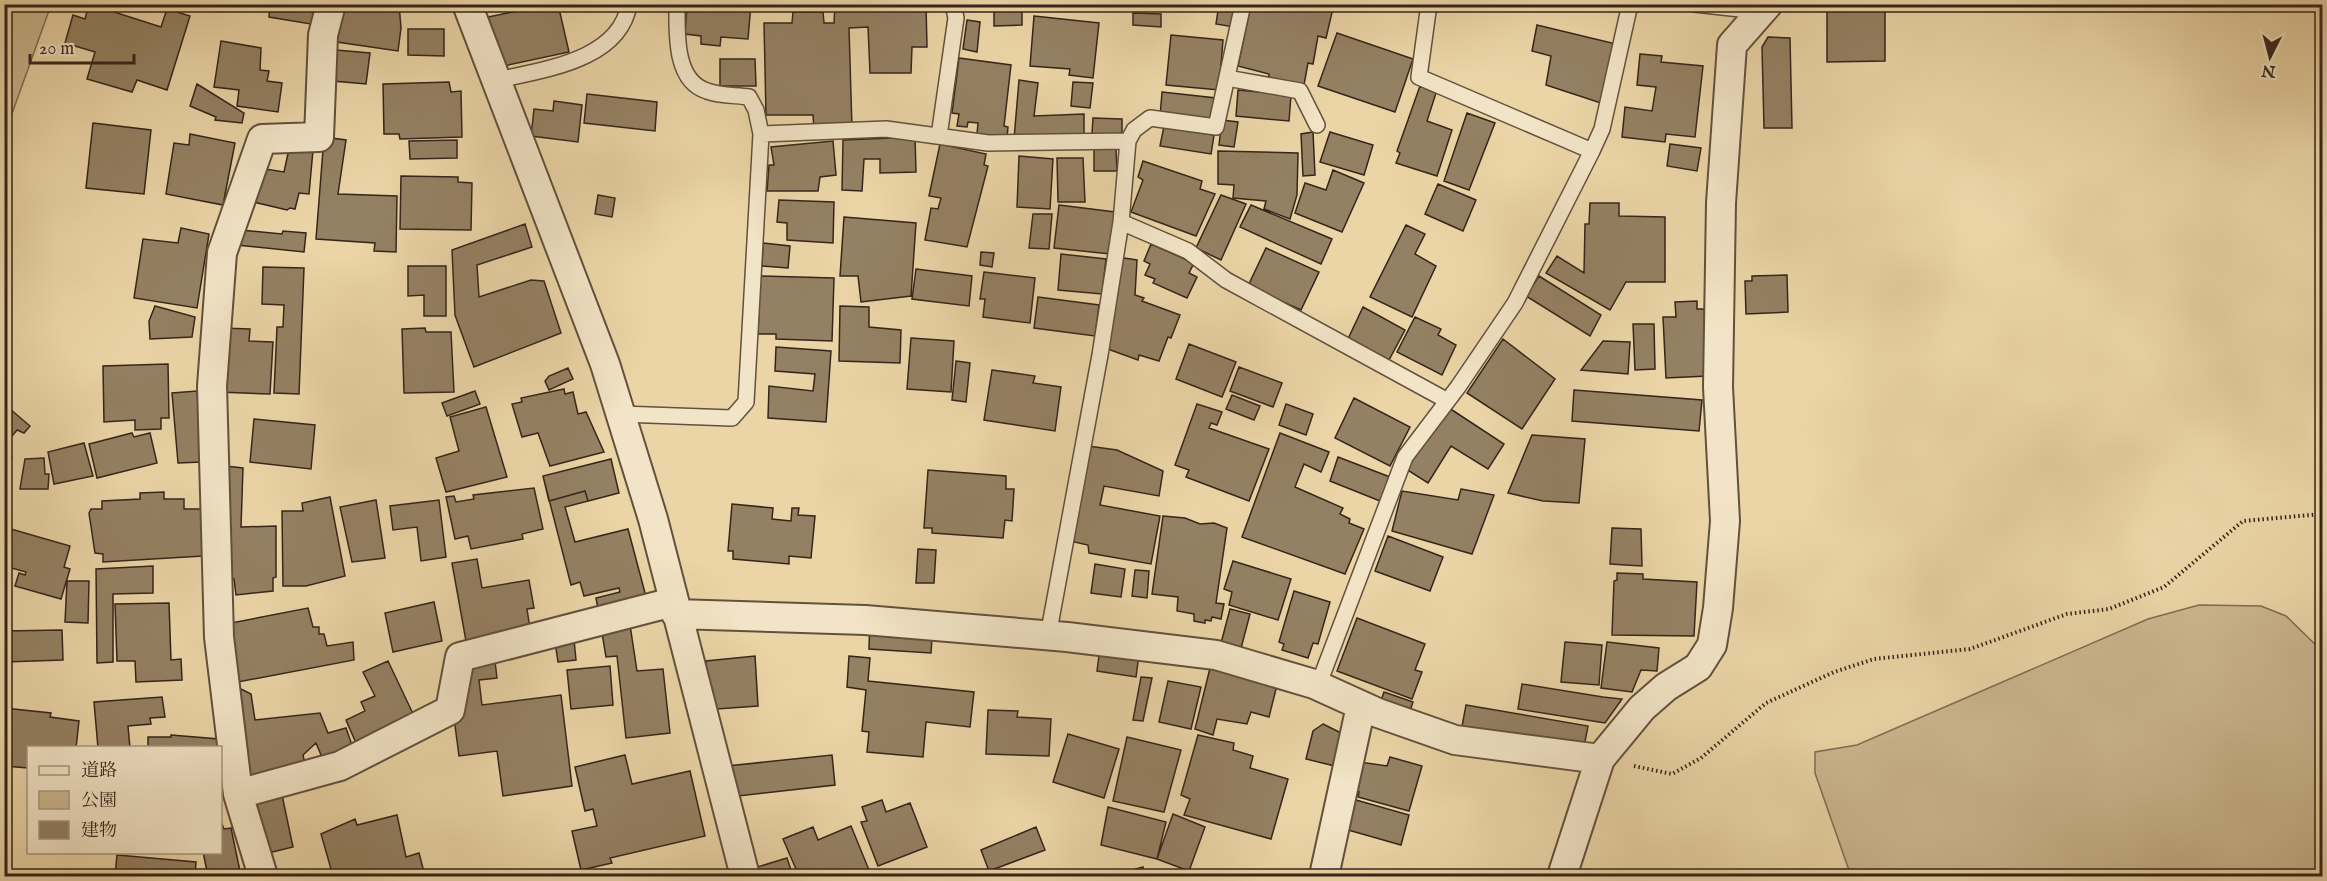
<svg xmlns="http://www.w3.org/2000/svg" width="2327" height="881" font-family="'IM FELL English','Noto Serif JP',serif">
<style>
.green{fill:#ccb78f;stroke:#806e54;stroke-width:1.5}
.building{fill:#948163;stroke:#35251a;stroke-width:1.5}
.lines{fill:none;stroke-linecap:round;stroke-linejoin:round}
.lane-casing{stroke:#62513d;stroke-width:18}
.street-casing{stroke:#62513d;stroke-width:32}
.path{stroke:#35251a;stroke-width:4;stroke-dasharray:1.5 3;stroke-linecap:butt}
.lane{stroke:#f2e4c6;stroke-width:15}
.street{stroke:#f2e4c6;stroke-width:28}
</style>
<rect width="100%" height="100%" fill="#ebd5a7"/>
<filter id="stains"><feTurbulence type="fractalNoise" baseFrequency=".00333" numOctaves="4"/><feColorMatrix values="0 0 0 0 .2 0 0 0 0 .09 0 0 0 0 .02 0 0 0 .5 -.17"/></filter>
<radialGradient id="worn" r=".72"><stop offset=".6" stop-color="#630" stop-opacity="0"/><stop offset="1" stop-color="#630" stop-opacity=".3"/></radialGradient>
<path class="green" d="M5,4l46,1 -46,128 -1,-128z
M2199,605l62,1 25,10 36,35v225h-471l-36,-103v-21l42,-7 291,-126z"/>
<path class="building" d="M89,4l72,23 6,-18 23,7 -23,74 -30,-10 -5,12 -45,-13 8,-27 -30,-9 8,-28 12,4z
M263,4h57l-3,21 -48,-8 1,-11z
M343,4h56l2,24 -3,23 -61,-9z
M551,4h7l11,48 -70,15 -11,-50z
M687,4h64l-3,35 -27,-2 -1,9 -19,-2v-8l-16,-2z
M861,4v4l9,-1 -1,-3h57l1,43h-15l-1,26h-41l-2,-46 -19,1 3,100 -38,1 -1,-14h-47l-2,-92h28l1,-11h30l1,11h10l1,-18z
M994,4h28v21l-28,1z
M1219,4h19l-4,23 -18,-3z
M1251,4h83l-8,34 -8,-2 -5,28 -5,-1 -4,22 -36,-5 1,-6 -31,-8z
M1885,8v53l-58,1v-53z
M1133,13l28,1v13l-28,-2z
M1034,16l65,7 -6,55 -24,-3 1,-6 -40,-3z
M967,20l13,2 -3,30 -14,-3z
M1537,25l79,19 -12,60 -58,-19 5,-29 -19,-5z
M408,29h36v27l-36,-1z
M1337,33l76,26 -18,53 -77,-26z
M1171,35l52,5 -4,50 -53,-5z
M1768,37l22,1 2,90h-28l-2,-81z
M221,41l40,7 -1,22 9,1 -2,10 15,2 -4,29 -41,-6 2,-16 -25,-3z
M336,50l34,3 -4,31 -33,-3z
M1640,54l22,2 -1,6 42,4 -8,71 -29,-3 -1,8 -43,-5 3,-30 27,4 4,-24 -19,-2z
M959,58l52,7 -7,61 4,1 -1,10 -30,-3 1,-11 -10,-1 -1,5 -10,-1 2,-12 -7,-1z
M720,59h35l1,27h-36z
M1019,80l19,3 -4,33 50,-2v25h-70z
M449,82l2,10 10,-1 1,46 -62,2 -1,-5h-15l-1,-50z
M1073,82l20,1 -3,25 -19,-2z
M197,84l47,29 -2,10 -27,-3 1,-3 -26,-11z
M1420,86l16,7 -9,28 25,9 -15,46 -41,-13 4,-10 -3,-2z
M1238,90l53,5 -2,26 -53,-5z
M1162,92l54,6 -3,25 -53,-6z
M587,94l70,8 -2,29 -71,-8z
M554,101l28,4 -4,37 -47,-6 3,-27 19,2z
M1467,113l28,10 -26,67 -25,-9z
M1093,118l29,1v16l-30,-1z
M1222,120l16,2 -4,25 -15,-2z
M93,123l58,7 -7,64 -58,-6z
M1164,126l50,9 -3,19 -51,-8z
M1313,132l2,43 -12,1 -2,-42z
M1330,132l43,13 -9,30 -44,-13z
M190,134l45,9 -12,62 -57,-11 8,-51 15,2z
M324,137l22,3 -8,54 59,2 -1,56 -22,-1 1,-8 -59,-4z
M915,137l1,35 -36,1v-14h-16l-2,32 -20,-1 1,-50z
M457,140v18l-47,1 -1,-18z
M833,141l3,34 -16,2 -2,14h-51l2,-26h5l-3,-18z
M940,144l46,10 -2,11 4,1 -21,81 -42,-7 6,-32 7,1 3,-11 -12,-2z
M1670,144l31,4 -4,23 -30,-5z
M289,149l24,1 -4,44 -10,-1 -4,16 -5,-1 -3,2 -42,-10 8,-33 31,5z
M1094,149h22l1,22h-23z
M1218,151l80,2 -1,42 -7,24 -26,-10 2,-8 -33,-3 1,-13 -16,-1z
M1019,156l34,3 -3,50 -33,-2z
M1057,158h26l2,44h-27z
M1143,161l59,20 -2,8 15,5 -19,42 -65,-24 12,-32 -5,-3z
M1333,170l31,13 -22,49 -47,-19 10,-30 21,7z
M401,176l57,1v5l14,1 -1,47 -71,-1z
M1438,184l38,16 -13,31 -38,-17z
M598,195l17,3 -3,19 -17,-3z
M1221,195l25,9 -25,56 -25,-12z
M779,200l55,2 -1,41 -46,-3v-17l-10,-1z
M1590,203h29v13l46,1v65h-39l-16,28 -64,-37 11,-17 27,17 1,-49h4z
M1059,205l56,7 -5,42 -56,-6z
M1251,205l81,34 -11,25 -81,-37z
M1033,214h19l-3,35 -20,-1z
M844,217l72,6 -5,73 -50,6 -3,-26h-18z
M525,224l7,23 -55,18 2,32 52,-17 13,1 17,52 -87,34 -19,-52 -3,-65z
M1406,225l19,9 -10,20 21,12 -24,51 -42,-20z
M181,228l28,6 -12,74 -63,-10 9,-59 35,4z
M240,230l42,4 1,-3 23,2 -2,19 -67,-7z
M763,243l27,3 -2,22 -26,-2z
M1151,244l43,19 -5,10 8,4 -10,21 -34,-15 2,-4 -10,-4 5,-11 -6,-3z
M1266,248l53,24 -18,38 -53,-24z
M981,252l13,1 -2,14 -12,-2z
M1061,254l45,5 -4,35 -44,-4z
M1117,257l20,3 -2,35 9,3 -2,3 38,14 -9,23 -3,-1 -9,24 -20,-6 -1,5 -33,-12 8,-23 -5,-2z
M408,266h38v50h-22v-21l-16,1z
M263,267l41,1 -5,126 -25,-1 3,-66h6l1,-22 -22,-1z
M916,269l56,7 -3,30 -57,-7z
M984,272l51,6 -5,45 -47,-6 2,-18h-5z
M1787,275l1,37 -42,2 -1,-33h7v-5z
M760,276l74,2 -2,63 -56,-2v-5h-18z
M1539,276l62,39 -11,21 -64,-40z
M1038,297l61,8 -4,31 -61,-8z
M1697,301v8h7l4,67 -42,2 -3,-61h13l-1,-15z
M155,306l40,11 -3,20 -42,2 -1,-18z
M840,306l29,1v20l32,3 -1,33 -61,-2z
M1363,307l42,23 -16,30 -41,-21z
M1415,317l26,12 -3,6 18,10 -14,30 -45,-23z
M1633,324h21l1,45 -20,1z
M221,328l29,1 -1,12 24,1 -3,52 -52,-2z
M425,328l1,4h25l3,60 -50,1 -2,-64z
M911,338l43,3 -3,51 -44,-3z
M1503,339l52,40 -33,50 -55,-36z
M1603,341l27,1 -2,32 -47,-4z
M1189,344l47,18 -14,35 -46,-18z
M776,347l55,4 -5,71 -58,-4 1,-32 44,5 2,-17 -40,-3z
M956,361l14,2 -4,39 -14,-2z
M168,364l1,54h-8v11l-26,1v-10l-31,2 -1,-56z
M1239,367l43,16 -9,24 -43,-16z
M568,368l5,11 -24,11 -4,-9 4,-5z
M992,370l43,6 -2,7 28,4 -6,44 -71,-11z
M564,389l1,5 8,-2 5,22 8,-2 18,40 -54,14 -12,-33 -16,4 -10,-33 10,-2 -1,-4z
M1574,390l128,10 -3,31 -127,-10z
M197,391l5,71 -24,1 -6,-70z
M475,391l5,13 -33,12 -5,-13z
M1232,395l28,11 -6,14 -28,-11z
M1354,398l56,29 -20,39 -55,-28z
M4,404l26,22 -6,7 -7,-3 -13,16z
M1197,404l25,8 -5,13 -6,-2 -2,5 60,21 -20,52 -63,-24 3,-7 -14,-5z
M1286,404l27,10 -7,21 -27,-10z
M1446,406l58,38 -16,25 -37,-23 -23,37 -22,-14z
M486,407l21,70 -61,15 -10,-34 23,-7 -9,-34z
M254,419l61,6 -4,44 -61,-7z
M132,433l2,4 16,-4 7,30 -60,15 -8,-34z
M1280,433l49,19 -8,20 -17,-8 -9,23 48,21 -3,6 10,5 -1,4 15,6 -19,45 -103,-37z
M1532,435l53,4 -6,64 -36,-2 -35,-8z
M84,443l9,33 -39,8 -6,-32z
M1088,446l29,4 46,21 -4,25 -55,-10 -4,19 60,11 -9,48 -62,-11 -1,-8 -18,-4z
M4,455l8,3 -8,14z
M1338,457l52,20 -10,24 -50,-20z
M44,458l1,16h4l-1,15h-28l5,-30z
M611,459l8,34 -54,14 10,35 53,-13 21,79 -49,11 -4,-21 24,-6 -1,-4 -35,8 -4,-14 -9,3 -28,-109z
M611,459l8,34 -31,8 -3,-10 -36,10 -6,-25z
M216,465l27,3 -2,59 35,-1v51l-3,1v13l-37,4 -2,-16 -15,-2z
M928,470l78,6v13h8l-2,32 -7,-1 -2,18 -71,-5v-5h-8z
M534,488l9,41 -21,5 1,5 -52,10 -3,-13 -13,3 -9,-42 8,-1 2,6 18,-3 -1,-4z
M1461,489l33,6 -22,59 -80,-23 10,-40 56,9z
M164,492v7h20v10h18l1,47 -100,6v-8l-8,-1 -6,-40 2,-4h11v-8l38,-2v-6z
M330,497l15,79 -39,10h-23l-1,-75h21l-1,-8z
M376,500l9,58 -33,4 -12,-55z
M439,500l7,57 -25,4 -4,-34 -24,3 -3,-24z
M732,504l41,4 -1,11 19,2 1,-13h7l-1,7 17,1 -4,42 -22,-2v8l-56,-5v-8h-5z
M1163,516l22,2 15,6 14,-1 13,5 -11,75 8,1 -3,15 -9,-2 -1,4 -6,-1v3l-11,-2v-7l-17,-3 1,-14 -26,-3z
M4,527l66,19 -6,21 6,2 -9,30 -46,-13 4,-13 6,2 1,-3 -22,-6z
M1612,528l29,1 1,37 -32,-2z
M1388,536l55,21 -13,34 -55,-20z
M918,549l18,1 -2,33h-18z
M477,559l5,29 47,-8 5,28 -7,1 3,20 -64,12 -14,-78z
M1233,561l58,18 -13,41 -49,-15 3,-13 -8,-3z
M1095,564l30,5 -4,28 -30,-4z
M153,566v27l-40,1v68l-16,1 -1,-94z
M1135,570l14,1 -2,27 -15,-2z
M1617,573l26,1v5l54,3 -3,54 -82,-1 2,-54 3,-1z
M67,581h22l-1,42 -23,-1z
M1294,591l36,11 -12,42 -5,-1 -5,15 -26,-8 2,-6 -5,-2z
M434,602l8,39 -49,11 -8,-39z
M169,603l2,57 10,-1 1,21 -46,2 -1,-21h-18l-2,-57z
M308,608l5,19h6v7h5l3,12 26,-4 1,18 -116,22 -12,-58z
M1230,609l20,5 -10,38 -20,-5z
M870,618l63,3 -2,32 -62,-4z
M1357,618l68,26 -10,26 7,2 -10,27 -75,-28z
M630,625l7,46 26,-2 7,64 -44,5 -9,-82 -11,1 -4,-24z
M62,630l1,30 -59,2v-31z
M574,640l2,20 -18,2 -3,-20z
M1101,640l39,7 -4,30 -39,-6z
M1565,642l37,3 -3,40 -38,-3z
M1607,642l52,6 -2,23 -16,-1 -9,22 -31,-4z
M494,653l3,25 -18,2 3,25 79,-10 11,91 -69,10 -6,-45 -38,5 -8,-61 3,-37z
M755,656l3,50 -55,4 3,-49z
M849,656l21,2 -2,23 106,11 -4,35 -44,-5 -3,35 -56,-5 2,-20 -7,-1 4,-41 -19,-3z
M388,661l26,55 -58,27 -10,-23 19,-9 -4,-9 14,-6 -12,-24z
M1211,664l67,17 -9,36 -18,-5 -4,12 -30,-5 -4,16 -18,-6z
M610,666l3,39 -42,4 -4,-39z
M1141,677l11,1 -9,43 -10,-1z
M1168,681l33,6 -10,42 -32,-7z
M1522,684l81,13 19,2 -17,24 -6,-1 -81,-13z
M239,688l12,6 4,26 65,-7 8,20 18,-5 9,26 -29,13 -10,-24 -13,12 4,19 -66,11z
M1384,692l29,10 -7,20 -29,-10z
M162,697l3,20 -15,1 1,6 -23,2 2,22h-32l-4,-46z
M1466,705l122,21 -6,31 -122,-20z
M4,708l47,5 -1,4 29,4 -3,27h-48v20l-24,-2z
M988,710l30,1 -1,6 34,2 -2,37 -63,-2z
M1323,724l26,13 -6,31 -37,-9 7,-28z
M1068,734l51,15 -15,49 -51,-16z
M171,735l48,4v9h-71v-11h23z
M1198,735l36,8 -1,7 20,6 -3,12 38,11 -17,60 -87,-24 6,-16 -9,-4z
M1127,737l54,13 -17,62 -51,-11z
M625,755l7,29 58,-13 15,65 -95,22 2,5 -31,7 -9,-39 25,-5 -4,-17 -8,2 -10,-44z
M832,755l3,30 -105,12 -3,-31z
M1390,757l32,9 -13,45 -51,-14 1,-5 -7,-1 8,-29 27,4z
M282,795l11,52 -29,7 -18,-50z
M1349,798l60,17 -8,30 -60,-17z
M882,800l4,12 24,-9 17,44 -49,19 -17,-44 6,-1 -5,-14z
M1108,807l58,15 -9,37 -56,-14z
M1173,814l32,13 -16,44 -32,-12z
M397,815l9,42 13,-4 6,23h-30l-1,-5 -21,5h-40l-12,-42 34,-15 2,6z
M220,819l4,10 7,-1 10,48h-33l-5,-24h17z
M851,826l18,44 -15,6h-55l-16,-37 30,-12 5,13z
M1036,827l9,23 -56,21 -8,-21z
M117,855l79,7 -1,14h-80z
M787,858l6,18h-40l-2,-7z
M1143,867l3,9h-34z"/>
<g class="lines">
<g class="lane-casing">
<path id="lane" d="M1429,4l-10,73 173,74
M1695,4l45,5 23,-4
M1227,78l73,13 17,34
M494,81c45,-11 126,-19 135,-77
M761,134l125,-5 102,14 140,-2 -7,81 67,29 38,29 220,120
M939,136l17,-118 -3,-14
M1128,141l6,-11 16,-12 66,9 27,-123
M621,414l111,4 14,-16 15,-268 -5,-24 -7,-13c-13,-2 -29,-1 -42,-6 -33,-10 -30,-59 -30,-87
M1048,636l52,-281 21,-133
M1318,686l87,-229 53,-70 57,-84 77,-152 10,-22 28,-125"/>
</g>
<g class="street-casing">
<path id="street" d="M467,4l138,360 48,155 92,357
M676,614l189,6 202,17 149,18 98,29 64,29 77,27 145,19
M238,794l102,-28 110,-56 10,-53 213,-55
M263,876l-25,-82 -19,-157 -7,-251 10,-133 40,-114 57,-2 4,-102 8,-31
M1324,876l37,-170
M1562,876l38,-117 42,-51 24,-21 32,-20 14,-22 6,-37 7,-87 -7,-134 3,-184 11,-158 36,-41"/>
</g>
<path class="path" d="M1634,766l38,8 29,-16 65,-55 68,-31 40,-13 96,-10 97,-35 42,-5 55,-22 79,-66 79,-7"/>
<use href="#lane" class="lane"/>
<use href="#street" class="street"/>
</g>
<rect width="2327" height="881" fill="none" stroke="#ebd5a7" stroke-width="24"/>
<rect x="6" y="6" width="2315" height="869" fill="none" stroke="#35251a" stroke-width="3"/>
<rect x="12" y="12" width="2303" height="857" fill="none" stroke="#35251a" stroke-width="1.5"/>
<rect x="27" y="746" width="195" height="108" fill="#f2e4c6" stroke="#a69881" stroke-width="1.5"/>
<rect x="39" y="766" width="30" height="9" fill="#f2e4c6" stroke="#a69881" stroke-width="1.5"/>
<text x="81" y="776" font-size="18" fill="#35251a">道路</text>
<rect x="39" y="791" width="30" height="18" fill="#ccb78f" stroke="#a69881" stroke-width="1.5"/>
<text x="81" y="806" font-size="18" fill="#35251a">公園</text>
<rect x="39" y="821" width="30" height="18" fill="#948163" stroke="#a69881" stroke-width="1.5"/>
<text x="81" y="836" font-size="18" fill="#35251a">建物</text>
<g transform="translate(2270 57) rotate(186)" stroke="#f2e4c6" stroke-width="4.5" paint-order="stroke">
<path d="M0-4.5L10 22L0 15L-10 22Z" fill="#35251a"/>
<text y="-9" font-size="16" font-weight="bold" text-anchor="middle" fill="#35251a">N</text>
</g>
<path d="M30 54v9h104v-9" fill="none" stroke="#35251a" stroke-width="3"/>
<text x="39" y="54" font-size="18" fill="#35251a" stroke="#f2e4c6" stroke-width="4.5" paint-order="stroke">20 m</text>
<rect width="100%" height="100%" filter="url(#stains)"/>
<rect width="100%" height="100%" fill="url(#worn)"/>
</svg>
